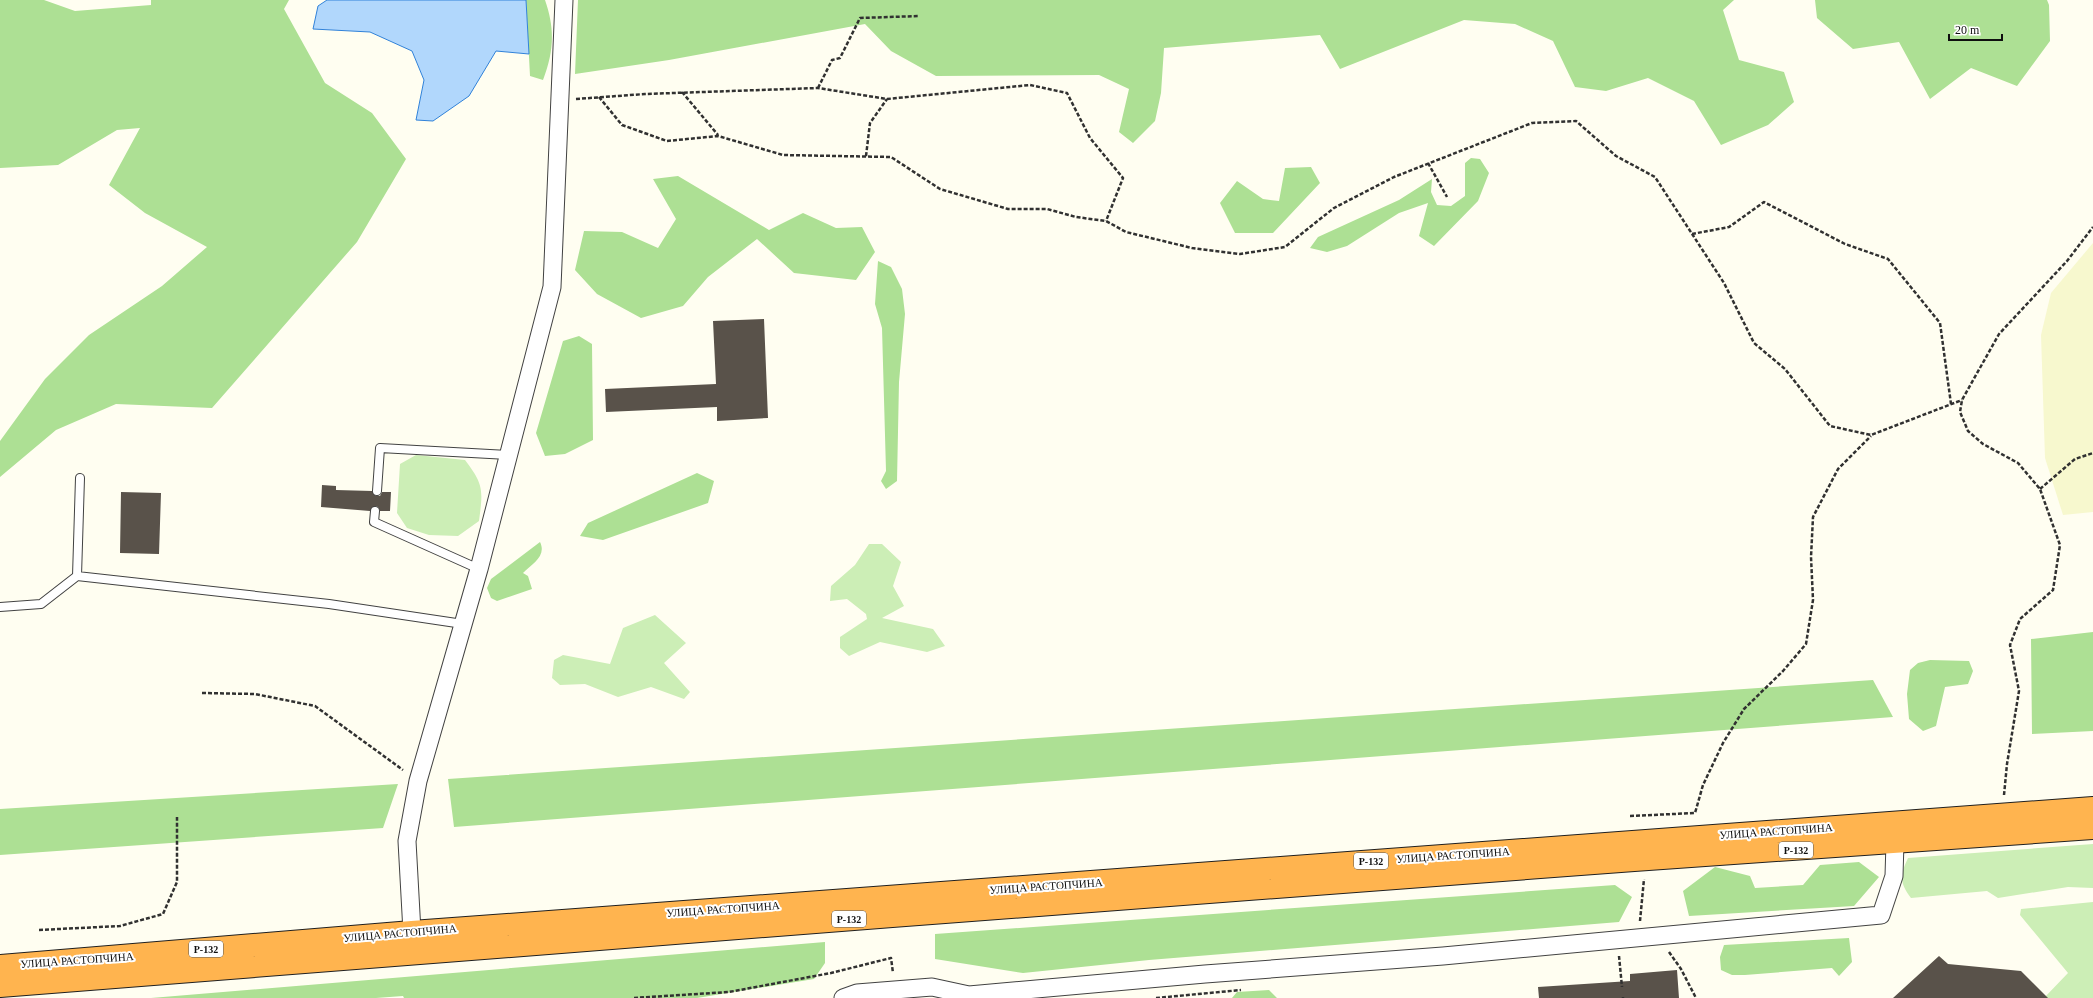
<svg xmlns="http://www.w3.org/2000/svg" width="2093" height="998" font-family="Georgia,serif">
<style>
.farmland{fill:#f7f8ce}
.green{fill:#cceeb6}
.forest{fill:#ade094}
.water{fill:#b1d7fc;stroke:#3182d9}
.building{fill:#59524a}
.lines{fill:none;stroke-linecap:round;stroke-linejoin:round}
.lane-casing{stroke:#424242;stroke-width:10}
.street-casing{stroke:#424242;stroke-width:19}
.highway-casing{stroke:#202020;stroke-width:24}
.path{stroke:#313131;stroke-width:2.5;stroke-dasharray:4 2;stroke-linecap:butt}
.lane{stroke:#fff;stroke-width:8}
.street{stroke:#fff;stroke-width:17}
.highway{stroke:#ffb44f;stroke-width:22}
.labels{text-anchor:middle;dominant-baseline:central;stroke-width:4;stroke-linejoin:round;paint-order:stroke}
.shield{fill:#fff;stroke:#575757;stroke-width:1}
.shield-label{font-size:10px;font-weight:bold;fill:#0f0f0f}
.street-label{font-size:11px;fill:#0f0f0f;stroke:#fff}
</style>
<rect width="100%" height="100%" fill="#fffef1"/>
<path class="farmland" d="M2093,243v269l-30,3 -18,-57 -4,-123 10,-42z"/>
<path class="green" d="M416,455l49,5c19,25 18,30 14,61l-21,15 -29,-1 -22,-7 -10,-15 3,-49z
M869,544h13l19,18 -8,24 11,20 -22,12 51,11 12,17 -18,6 -47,-10 -31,14 -9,-8v-11l27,-18 -1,-5 -19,-15 -17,2 1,-15 24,-21z
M655,615l31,28 -22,20 26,29 -6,7 -33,-12 -33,10 -33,-13 -25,1 -8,-7 2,-18 9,-5 47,9 13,-36z
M2093,844v44l-25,-1 -70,11 -11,-7 -76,7c-12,-16 -11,-23 -3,-40z
M2093,902v96h-49l24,-25 -48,-58 1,-6z"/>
<path class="forest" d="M0,0h44l31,11 76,-6v-5h138l-5,9 41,74 47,30 34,46 -49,83 -145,166 -96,-4 -60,26 -56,47v-36l45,-62 44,-44 73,-49 45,-39 -62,-34 -36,-28 31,-57 -23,2 -59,35 -58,3z
M526,0h19c10,29 9,51 -2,80l-13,-4z
M578,0h1156l-11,10 16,50 45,12 10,30 -26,23 -47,20 -27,-44 -46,-23 -42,13 -31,-4 -22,-46 -38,-17 -51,-4 -124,49 -20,-34 -156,13 -3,45 -6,28 -22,22 -14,-11 10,-43 -30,-14 -163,1 -45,-25 -26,-27 -196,36 -94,14z
M1815,0h232l2,5 1,36 -33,45 -46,-18 -41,31 -31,-57 -46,7 -36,-31z
M1471,158l9,1 9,14 -11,28 -44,45 -15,-10 9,-33 -29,10 -52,33 -20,6 -17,-4 8,-11 81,-37 33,-21 -1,13 6,13 14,1 14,-10v-33z
M1311,167l9,16 -47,50h-38l-15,-30 17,-22 26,18 16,2 6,-33z
M678,176l91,54 34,-17 33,15 26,-1 13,25 -19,28 -62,-7 -37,-34 -49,38 -25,29 -42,12 -44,-24 -22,-24 9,-39 38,1 36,16 18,-29 -23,-40z
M878,261l13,6 11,22 3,25 -6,68 -2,99 -11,8 -5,-8 5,-10 -4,-143 -7,-24z
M579,336l13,8 1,96 -28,14 -20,2 -9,-23 27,-92z
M697,473l17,8 -6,22 -105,37 -23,-4 8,-13z
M540,542c7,14 -8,22 -17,31l5,3 4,13 -35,12 -6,-3 -4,-10 4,-9z
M2093,632v99l-61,3 -1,-95z
M1930,660l39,1 4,10 -5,13 -23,3 -9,39 -13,5 -14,-12 -2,-25 3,-24 8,-7z
M1873,680l20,37 -1439,110 -6,-48z
M398,784l-15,44 -383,27v-46z
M1859,862l20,15 -25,29 -165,10 -6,-25 32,-24 35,9 5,12 48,-3 17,-20z
M1615,885l17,12 -13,25 -470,38 -126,13 -88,-14v-25z
M1849,938l3,24 -13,14 -7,-8 -87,7h-13l-11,-5 -1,-13 4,-12z
M825,942v21l-11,16 -117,19h-293l-1,-2 -27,2h-225z
M1269,990l8,8h-45l5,-6z"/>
<path class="water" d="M327,0h199l3,54 -33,-3 -27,45 -36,25 -17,-1 8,-40 -12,-29 -42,-19 -57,-3 5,-23z"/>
<path class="building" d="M764,319l4,99 -51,3v-14l-111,5 -1,-23 111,-5 -3,-63z
M322,485l14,1v4l36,1 4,5h4l2,-4h9l-1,19h-10l-2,-4 -3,-1 -5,5 -49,-4z
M121,492l40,1 -2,61 -39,-1z
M1939,956l9,8 73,7 27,27h-155z
M1677,970l2,28h-140l-1,-11 92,-6v-7z"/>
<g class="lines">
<g class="lane-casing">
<path id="lane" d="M80,478l-3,98 252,28 134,20
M377,491l3,-43 128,7
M375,511l-1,11 105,47
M0,607l41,-3 36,-28"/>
</g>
<g class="street-casing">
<path id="street" d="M412,932l-5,-91 11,-60 61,-212 73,-282 12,-287
M843,998l14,-5 75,-6 37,8 236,-21 238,-18 438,-41 13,-39 1,-34"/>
</g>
<g class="highway-casing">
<path id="highway" d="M0,966l412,-34 1681,-124
M0,986l892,-70 742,-56 459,-32"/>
</g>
<path class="path" d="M818,88l14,-28 8,-2 20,-40 59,-2
M682,92l36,43
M599,97l23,28 45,16 51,-5 65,19 108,2 49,32 68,20h39l29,8 30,4 20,11 66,16 48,6 45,-7 49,-39 60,-31 138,-54 44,-2 40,35 39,21 69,106 30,60 31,26 45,57 41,9 91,-35
M576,99l69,-5 173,-6 69,11 143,-14 37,8 23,45 33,40 -17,43
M866,156l4,-33 17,-24
M1428,163l19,34
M1692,234l37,-7 35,-25 81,42 43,15 52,64 11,81
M2040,489l35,-30 18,-6
M202,693l53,1 60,12 88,64
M2004,795l3,-31 12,-73 -9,-46 10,-26 33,-29 7,-45 -20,-56 -22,-26 -35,-19 -15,-13 -8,-19 2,-12 37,-66 68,-73 26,-34
M1630,816l65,-3 8,-28 20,-42 21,-34 39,-38 23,-27 7,-44 -2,-43 2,-40 25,-48 33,-33
M1640,921l4,-42
M39,930l81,-4 43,-12 14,-32v-65
M1669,952l12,17 15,29
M1619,956l3,31
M1623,997v1
M634,998l95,-6 102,-19 60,-15 2,15
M1156,998l85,-8"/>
<use href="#lane" class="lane"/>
<use href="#street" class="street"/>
<use href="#highway" class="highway"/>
</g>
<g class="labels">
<g class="shield">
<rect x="1779" y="842" width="34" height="16" rx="3"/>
<rect x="1354" y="853" width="34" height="16" rx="3"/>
<rect x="832" y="911" width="34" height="16" rx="3"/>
<rect x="189" y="941" width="34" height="16" rx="3"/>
</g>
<g class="shield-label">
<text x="1796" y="850">Р-132</text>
<text x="1371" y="861">Р-132</text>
<text x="849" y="919">Р-132</text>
<text x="206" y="949">Р-132</text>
</g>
<g class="street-label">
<text transform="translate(1776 831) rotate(-4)">УЛИЦА РАСТОПЧИНА</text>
<text transform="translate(1453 855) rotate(-4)">УЛИЦА РАСТОПЧИНА</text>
<text transform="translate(1046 886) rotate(-4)">УЛИЦА РАСТОПЧИНА</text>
<text transform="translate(723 909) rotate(-4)">УЛИЦА РАСТОПЧИНА</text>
<text transform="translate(400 933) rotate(-5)">УЛИЦА РАСТОПЧИНА</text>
<text transform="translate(77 960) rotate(-4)">УЛИЦА РАСТОПЧИНА</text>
</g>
</g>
<path d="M1949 34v6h53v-6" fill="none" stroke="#0f0f0f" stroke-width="2"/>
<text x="1955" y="34" font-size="12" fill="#0f0f0f" stroke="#ffffff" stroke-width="3" paint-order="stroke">20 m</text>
</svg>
